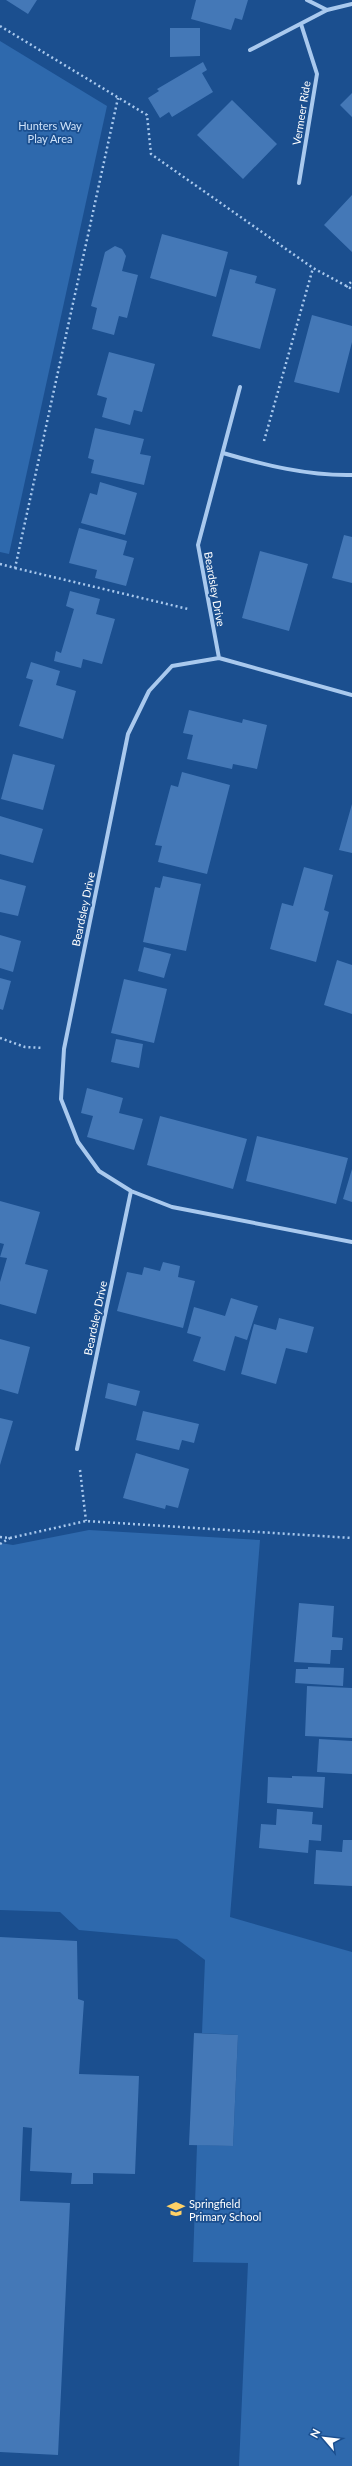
<svg xmlns="http://www.w3.org/2000/svg" width="352" height="2466" font-family="Lato,sans-serif">
<style>
.green{fill:#2e69ad}
.building{fill:#4478b7}
.lines{fill:none;stroke-linecap:round;stroke-linejoin:round}
.path{stroke:#a9c9ee;stroke-width:2.5;stroke-dasharray:2 3;stroke-linecap:butt}
.minor{stroke:#a9c9ee;stroke-width:4}
.labels{text-anchor:middle;dominant-baseline:central;stroke-width:3.5;stroke-linejoin:round;paint-order:stroke}
.street-label{font-size:11px;fill:#fff;stroke:#1b4f8f}
.park-label{font-size:11px;fill:#cfe3fa;stroke:#1b4f8f}
.poi-label{font-size:11px;fill:#fff;stroke:#1b4f8f;text-anchor:start}
</style>
<rect width="100%" height="100%" fill="#1b4f8f"/>
<path class="green" d="M0,41l107,65 -98,448 -9,-2z
M89,1530l171,10 -30,377 122,35v514h-113l9,-203 -55,-1 4,-117 36,1 5,-111 -36,-2 3,-73 -28,-21 -98,-9 -19,-18 -60,-2v-367l13,2z"/>
<path class="building" d="M6,0h31l-9,14z
M196,0h52l-6,20 -7,-2 -4,12 -40,-11z
M170,28h30v28l-30,1z
M203,62l4,8 -5,3 11,19 -41,25 -3,-5 -9,6 -12,-20 11,-7 -2,-2z
M352,93v24l-12,-12z
M232,100l45,44 -34,35 -46,-44z
M352,195v57l-28,-27z
M162,234l66,18 -12,45 -66,-19z
M115,246l7,3 4,7 -4,15 16,4 -11,43 -8,-2 -5,19 -22,-6 5,-21 -6,-2 14,-54z
M230,269l27,7 -2,7 21,6 -16,60 -48,-13z
M312,315l40,11v16l-13,51 -45,-11z
M109,352l46,12 -13,48 -8,-2 -4,15 -28,-8 5,-19 -10,-3z
M95,428l49,11 -4,15 11,2 -7,29 -53,-12 3,-13 -6,-2z
M100,482l37,11 -12,42 -44,-12 9,-30 7,2z
M79,528l48,13 -4,14 11,3 -8,28 -31,-8 2,-8 -28,-7z
M344,535l8,2v46l-20,-5z
M260,551l48,13 -19,67 -47,-13z
M70,591l30,8 -4,15 19,5 -13,45 -19,-5 -2,9 -27,-7 2,-10 5,2 13,-44 -8,-3z
M31,662l29,9 -4,14 20,6 -13,48 -44,-13 14,-46 -7,-2z
M189,710l53,13 1,-4 24,6 -10,44 -24,-5 -1,5 -45,-10 6,-24 -10,-2z
M13,754l42,11 -12,45 -42,-11z
M182,772l48,13 -23,89 -49,-12 4,-16 -7,-1 16,-60 7,2z
M352,804v49l-13,-3z
M0,816l43,13 -10,34 -33,-9z
M304,867l29,8 -9,35 5,2 -13,50 -46,-13 12,-46 11,3z
M163,876l38,8 -15,67 -43,-9 12,-55 5,1z
M0,879l26,7 -8,30 -18,-4z
M0,935l21,6 -8,31 -13,-4z
M144,947l27,7 -7,24 -26,-7z
M337,960l15,5v49l-28,-9z
M0,978l11,3 -8,29 -3,-1z
M124,979l43,10 -13,54 -43,-10z
M116,1039l27,5 -4,24 -28,-6z
M87,1088l36,10 -4,15 24,6 -9,31 -47,-13 6,-21 -12,-3z
M160,1116l87,23 -14,50 -86,-24z
M257,1136l91,22 -12,46 -90,-23z
M352,1169v33l-9,-3z
M0,1201l40,11 -15,52 23,6 -12,44 -36,-10v-22l7,-24 -7,-1 4,-13 -4,-1z
M163,1262l17,4 -2,11 17,4 -12,47 -66,-17 10,-39 15,3 2,-8 16,4z
M231,1298l27,8 -11,34 -12,-4 -10,35 -32,-10 8,-24 -14,-4 7,-26 31,9z
M279,1318l35,9 -7,26 -21,-5 -10,36 -35,-10 13,-50 22,6z
M0,1339l30,8 -12,47 -18,-5z
M108,1383l32,8 -4,15 -31,-8z
M143,1411l56,13 -5,19 -12,-3 -3,10 -43,-10z
M0,1418l13,3 -13,44z
M136,1453l53,16 -11,39 -12,-3 -1,4 -42,-11z
M299,1603l35,3 -2,31 11,1 -1,12h-11l-1,14 -36,-2z
M308,1667l36,1 -1,18 -48,-3 1,-14h12z
M307,1686l45,2v50l-47,-2z
M319,1739l33,2v33l-35,-2z
M292,1776l33,1 -2,31 -56,-5 1,-26 24,1z
M277,1809l36,3 -1,12 10,1 -1,16 -12,-1 -1,13 -49,-5 2,-24 15,1z
M343,1840h9v46l-38,-2 2,-34 26,2z
M0,1937l77,4 1,58 6,2 -5,73 60,2 -4,98 -42,-1v11h-22l1,-11 -42,-2 2,-43 -9,-1 -3,74 50,2 -12,252 -58,-3z
M194,2033l44,2 -5,111 -44,-1z"/>
<g class="lines">
<path class="path" d="M0,26l147,89 4,39 162,114 39,21
M346,287l6,-6
M264,441l49,-173
M0,564l15,4 103,-470
M15,568l173,41
M0,1038l25,9 18,1
M80,1470l6,51
M0,1537l10,1 76,-17 266,17
M0,1544l10,-6"/>
<path class="minor" d="M307,0l20,10
M250,50l77,-40 25,-6
M299,183l18,-109 -16,-50
M223,453c41,12 86,23 129,22
M219,658l-21,-113 42,-158
M352,695l-133,-37 -47,8 -23,25 -21,43 -64,315 -3,50 17,43 21,29 32,20 41,16 180,35
M77,1449l54,-258"/>
</g>
<defs>
<g id="school-bare" transform="scale(1.38)"><path d="M0-5L7-2L0 1L-7-2ZM-4 1L0 2.5L4 1V4Q0 6-4 4Z" fill="#ffd166" stroke="#1b4f8f" stroke-width="2.5" paint-order="stroke"/></g>
</defs>
<g fill-rule="evenodd">
<use href="#school-bare" x="176" y="2209"/>
</g>
<g class="labels">
<g class="street-label">
<text transform="translate(301 113) rotate(-81)">Vermeer Ride</text>
<text transform="translate(215 589) rotate(80)">Beardsley Drive</text>
<text transform="translate(83 909) rotate(-78)">Beardsley Drive</text>
<text transform="translate(95 1318) rotate(-78)">Beardsley Drive</text>
</g>
<g class="park-label">
<text x="50" y="125">Hunters Way<tspan x="50" dy="13">Play Area</tspan></text>
</g>
<g class="poi-label">
<text x="189" y="2203">Springfield<tspan x="189" dy="13">Primary School</tspan></text>
</g>
</g>
<g transform="translate(324 2438) rotate(298)" stroke="#1b4f8f" stroke-width="3" paint-order="stroke">
<path d="M0-3L7 15L0 10L-7 15Z" fill="#ffffff"/>
<text y="-6" font-size="11" font-weight="bold" text-anchor="middle" fill="#ffffff">N</text>
</g>
</svg>
